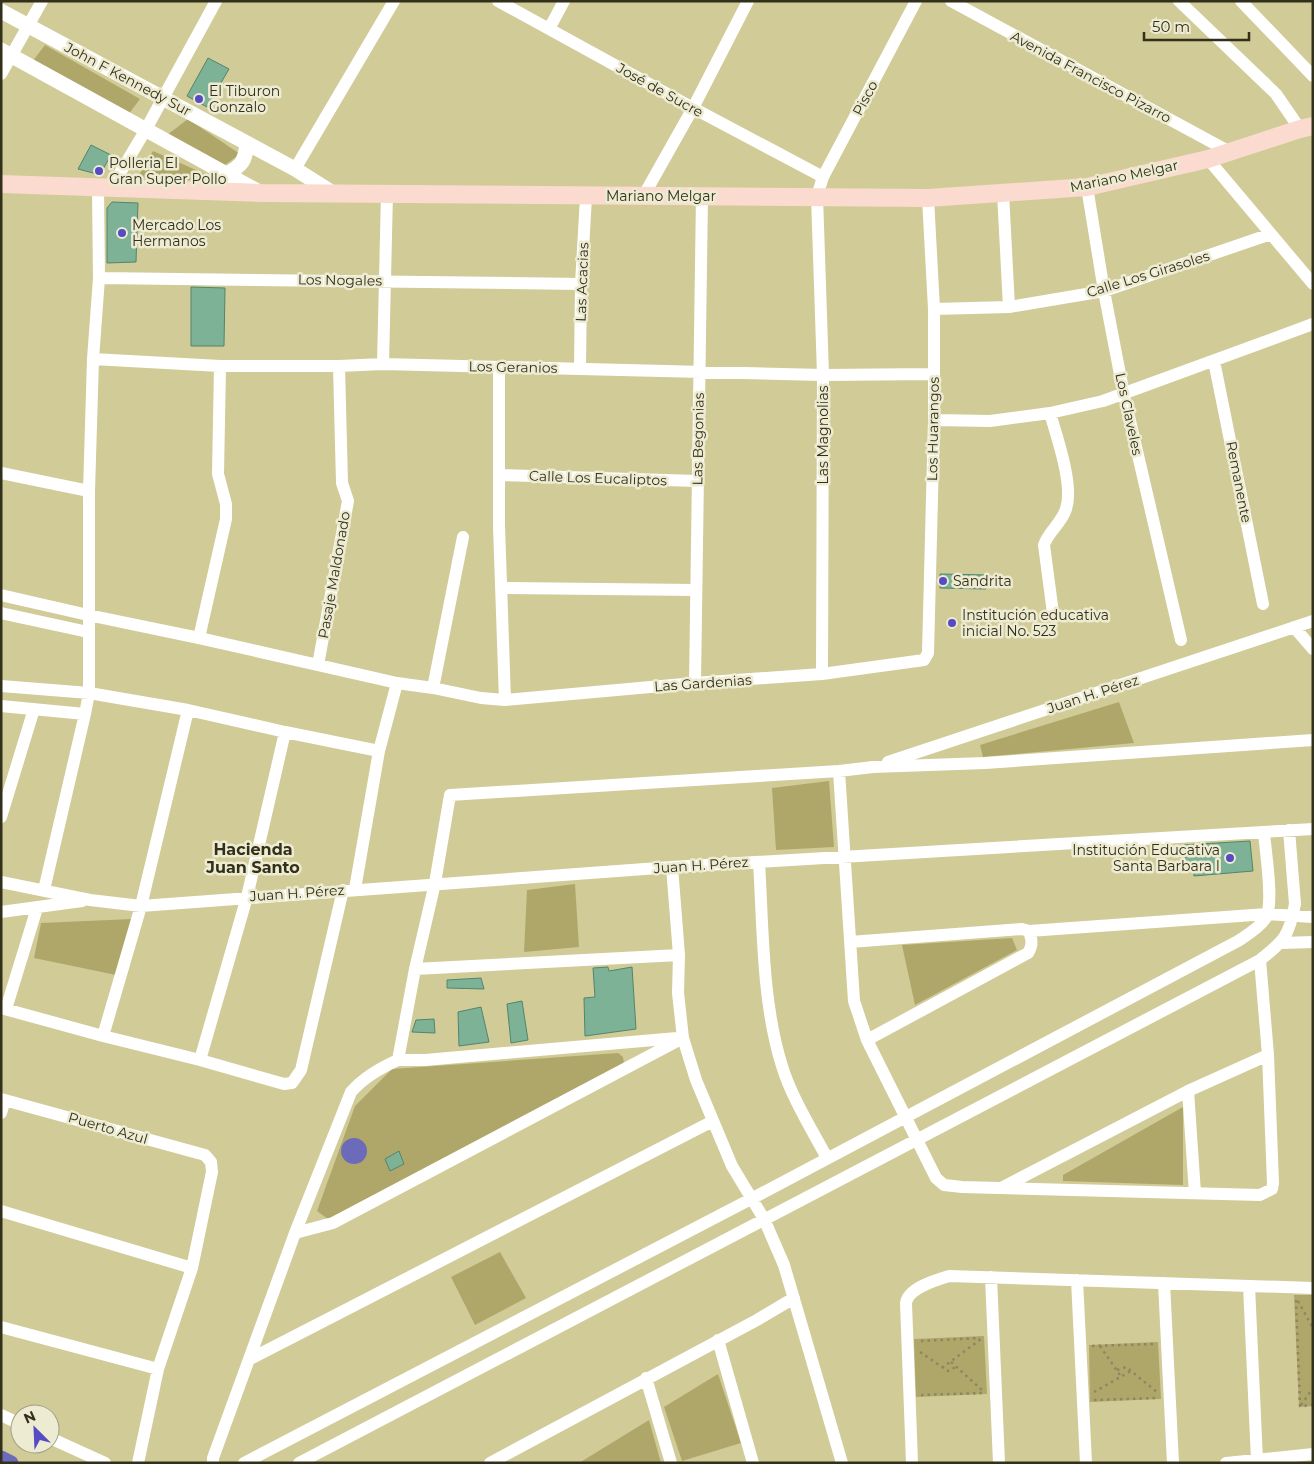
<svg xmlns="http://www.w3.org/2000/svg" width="1314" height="1464" font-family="Montserrat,sans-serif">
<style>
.green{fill:#afa76a}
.water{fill:#6b6bb9}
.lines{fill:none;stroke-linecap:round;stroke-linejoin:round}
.canal{stroke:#6b6bb9;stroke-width:15}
.building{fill:#7db297;stroke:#51856c}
.path{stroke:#8c8761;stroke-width:2.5;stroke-dasharray:2.5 4;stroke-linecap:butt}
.minor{stroke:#fff;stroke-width:12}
.tertiary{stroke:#fff;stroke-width:15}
.secondary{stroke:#fbdbcf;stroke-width:18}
.poi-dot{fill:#574bc3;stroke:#edebd1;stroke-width:2}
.labels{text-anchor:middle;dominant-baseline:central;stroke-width:5;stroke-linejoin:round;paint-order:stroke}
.street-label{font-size:14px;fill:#322f1b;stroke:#edebd1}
.poi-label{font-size:14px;fill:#322f1b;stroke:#edebd1;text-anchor:start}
.quarter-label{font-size:16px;font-weight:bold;fill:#322f1b;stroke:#edebd1}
</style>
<rect width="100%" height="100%" fill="#d1cb97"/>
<path class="green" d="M45,45l95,54 -12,16 -96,-53z
M188,119l52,35 -15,11 -58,-30z
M153,151l70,31 -85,-5z
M1119,702l15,41 -151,14 -3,-12z
M829,781l5,66 -58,3 -4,-62z
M575,884l4,63 -55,5 3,-62z
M132,919l-16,56 -82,-17 7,-35z
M1012,938l5,12 -102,55 -13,-60z
M618,1053l5,4 1,7 -296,155 -11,-8 38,-105 37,-37z
M1183,1107v78l-120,-4v-6z
M500,1252l26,46 -51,27 -24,-48z
M1294,1295h19v111l-14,1z
M984,1336l3,58 -71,3 -2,-58z
M1158,1342l3,57 -71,3 -1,-57z
M718,1374l23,69 -59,18 -18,-54z
M649,1420l12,43h-82z"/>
<path class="water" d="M341 1151a13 13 0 1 1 26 0a13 13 0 1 1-26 0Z"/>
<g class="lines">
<path class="canal" d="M1,1458l10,5"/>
</g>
<path class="building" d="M208,58l21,11 -22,38 -20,-11z
M91,145l20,10 -9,16 -5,3 -19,-5z
M112,202l26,1 -2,59 -29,1v-55z
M191,287l34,1 -1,58h-33z
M940,574l47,1 -1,14 -46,-1z
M1250,841l3,30 -59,5 -1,-13 -7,1 -2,-19z
M608,967l1,4 23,-4 4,62 -51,7 -1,-38 11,-1 -2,-29z
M481,978l3,11 -37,-1v-8z
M522,1001l6,39 -17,3 -4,-39z
M481,1007l8,35 -30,4 -1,-34z
M434,1019l1,14 -23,-1 4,-12z
M399,1151l5,13 -14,7 -5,-12z"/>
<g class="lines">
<path class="path" d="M1296,1300l4,106 13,-1
M1298,1301l15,27
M921,1341l59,-3
M1092,1346l62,-2
M1100,1346l22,32
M920,1352l28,19 8,-4
M951,1362l32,29
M942,1368l39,-29
M1117,1370l9,-3 31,25
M1094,1392l37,-21
M921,1395l62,-2
M1094,1400l62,-2
M1301,1405l12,-17"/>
<path class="minor" d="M498,1l195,107 130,69
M951,1l279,151
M1179,1l97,93 24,35
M1241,1l72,75
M549,29l15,-28
M1,74l41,-73
M1208,159l105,125
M295,169l99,-168
M1087,187l17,104 20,104 57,245
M111,188l34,-57 71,-130
M1003,193l6,114
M644,195l49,-87 55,-107
M99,278l482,6
M934,309l75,-2 95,-16 167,-57
M93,359l127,7h119l44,-2 440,11 111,-1
M1214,361l49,243
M383,364l4,-171
M499,368v158l6,174
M580,368l1,-84 5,-87
M1050,413c7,25 24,72 16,96 -5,15 -18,23 -22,36l9,68
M934,420l56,1 60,-8 53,-12 210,-77
M1,473l88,18
M499,475l199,6
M501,588l195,2
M1,595l87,20 111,23 198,45 36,5 48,10 24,2 190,-17 127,-9 102,-14 4,-7 6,-233v-111l-6,-111
M1,613l87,19
M1294,627l19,22
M199,638l27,-119v-15l-8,-30 2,-108
M318,665l30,-164 -6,-18 -3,-117
M822,674l1,-299 -6,-179 6,-19 93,-176
M695,683l7,-487
M1,686l88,7 99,17 97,22 94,19
M433,688l30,-151
M1,706l84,8
M888,762l425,-141
M839,771l15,230 13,39 69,138 8,7 18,2 298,8 12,-6 1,-6 -5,-128 -8,-95
M1,817l33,-108
M759,862c4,65 3,141 23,204 9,30 30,64 45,92
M672,867l7,88 -1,38 5,45 13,42 36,86 32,53 20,46 58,198
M1,882l89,18 51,6 531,-39 641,-38
M355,889l24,-138 18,-68
M44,890l41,-176 4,-21v-202l4,-132 6,-81 -1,-90
M1,912l81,-11
M850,942l172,-13 7,2 238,-17 46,3
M1281,943l32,-1
M415,969l264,-14
M1,1008l102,28 97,24 84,24 8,-1 9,-13 42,-180
M6,1009l31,-101
M103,1036l38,-130 47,-196
M867,1040l161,-87c5,-8 4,-13 1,-22
M200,1060l47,-163 38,-165
M398,1060h27l252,-22
M1188,1091l7,102
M1,1099l204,56 6,7 1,10 -20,96 -34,101 -20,94
M1,1113l4,-13
M1003,1187l185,-96 80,-36
M1,1211l191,57
M295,1233l38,-10 350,-185
M991,1277l8,186
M1077,1280l9,183
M1164,1283l9,180
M1249,1286l8,174
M1,1327l157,42
M718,1340l35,123
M250,1359l463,-238
M646,1378l25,85
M1,1415l19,9
M50,1438l55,25
M213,1463v-5l82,-225 56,-141c13,-15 29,-24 47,-32l17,-91 20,-86 15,-88 389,-24 34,-4 112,-4 328,-23
M244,1463l507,-264 487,-258c9,-6 21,-13 27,-22 10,-13 0,-69 -1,-87
M299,1463l961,-503c25,-20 29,-24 35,-56l-6,-74
M490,1463l267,-143 37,-22
M912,1463l-6,-160c2,-15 30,-23 43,-27l364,12
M1226,1463l87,-9"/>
<path class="tertiary" d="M1,11l294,158 38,24
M1,50l260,143
M226,174c16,-8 19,-13 21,-30"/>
<path class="secondary" d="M1,184l261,9 666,5 159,-11 121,-28 92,-30 13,-3"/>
</g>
<g class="poi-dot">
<circle cx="199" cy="99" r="5"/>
<circle cx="99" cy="171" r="5"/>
<circle cx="122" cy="233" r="5"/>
<circle cx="943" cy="581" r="5"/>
<circle cx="952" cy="623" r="5"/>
<circle cx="1230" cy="858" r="5"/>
</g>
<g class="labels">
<g class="street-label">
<text transform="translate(1091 77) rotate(28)">Avenida Francisco Pizarro</text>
<text transform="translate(128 79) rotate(28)">John F Kennedy Sur</text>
<text transform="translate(660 90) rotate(29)">José de Sucre</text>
<text transform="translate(865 98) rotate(-62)">Pisco</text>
<text transform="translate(1124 176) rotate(-12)">Mariano Melgar</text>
<text x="661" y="196">Mariano Melgar</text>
<text transform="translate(1148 274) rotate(-17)">Calle Los Girasoles</text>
<text transform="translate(340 280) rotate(1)">Los Nogales</text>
<text transform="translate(582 282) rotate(-88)">Las Acacias</text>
<text transform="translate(513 367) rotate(1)">Los Geranios</text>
<text transform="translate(1129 414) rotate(78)">Los Claveles</text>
<text transform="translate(933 429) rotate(-89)">Los Huarangos</text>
<text transform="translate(823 435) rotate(-90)">Las Magnolias</text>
<text transform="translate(698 439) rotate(-89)">Las Begonias</text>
<text transform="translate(598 478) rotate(2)">Calle Los Eucaliptos</text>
<text transform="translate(1239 482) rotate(79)">Remanente</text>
<text transform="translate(334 575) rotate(-80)">Pasaje Maldonado</text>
<text transform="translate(703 683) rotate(-4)">Las Gardenias</text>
<text transform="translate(1093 694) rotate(-18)">Juan H. Pérez</text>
<text transform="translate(701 865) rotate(-4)">Juan H. Pérez</text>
<text transform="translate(297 893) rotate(-4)">Juan H. Pérez</text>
<text transform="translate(108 1128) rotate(16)">Puerto Azul</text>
</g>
<g class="poi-label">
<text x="209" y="91">El Tiburon<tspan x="209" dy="16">Gonzalo</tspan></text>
<text x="109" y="163">Polleria El<tspan x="109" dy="16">Gran Super Pollo</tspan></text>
<text x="132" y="225">Mercado Los<tspan x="132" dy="16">Hermanos</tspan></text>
<text x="953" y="581">Sandrita</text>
<text x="962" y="615">Institución educativa<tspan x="962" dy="16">inicial No. 523</tspan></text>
<text x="1220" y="850" text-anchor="end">Institución Educativa<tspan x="1220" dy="16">Santa Barbara I</tspan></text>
</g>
<g class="quarter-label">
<text x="253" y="849">Hacienda<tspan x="253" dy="18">Juan Santo</tspan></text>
</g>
</g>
<rect width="1314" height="1464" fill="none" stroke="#322f1b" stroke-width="5"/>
<g transform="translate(35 1429) rotate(336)"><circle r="24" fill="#edebd1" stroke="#a2a088"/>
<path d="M0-4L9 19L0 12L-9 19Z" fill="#574bc3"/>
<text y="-8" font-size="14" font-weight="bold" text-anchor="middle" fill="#322f1b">N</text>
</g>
<path d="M1144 32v8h105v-8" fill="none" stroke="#322f1b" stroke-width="2.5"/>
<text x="1152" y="32" font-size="15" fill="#322f1b" stroke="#edebd1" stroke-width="4" paint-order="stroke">50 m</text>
</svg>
